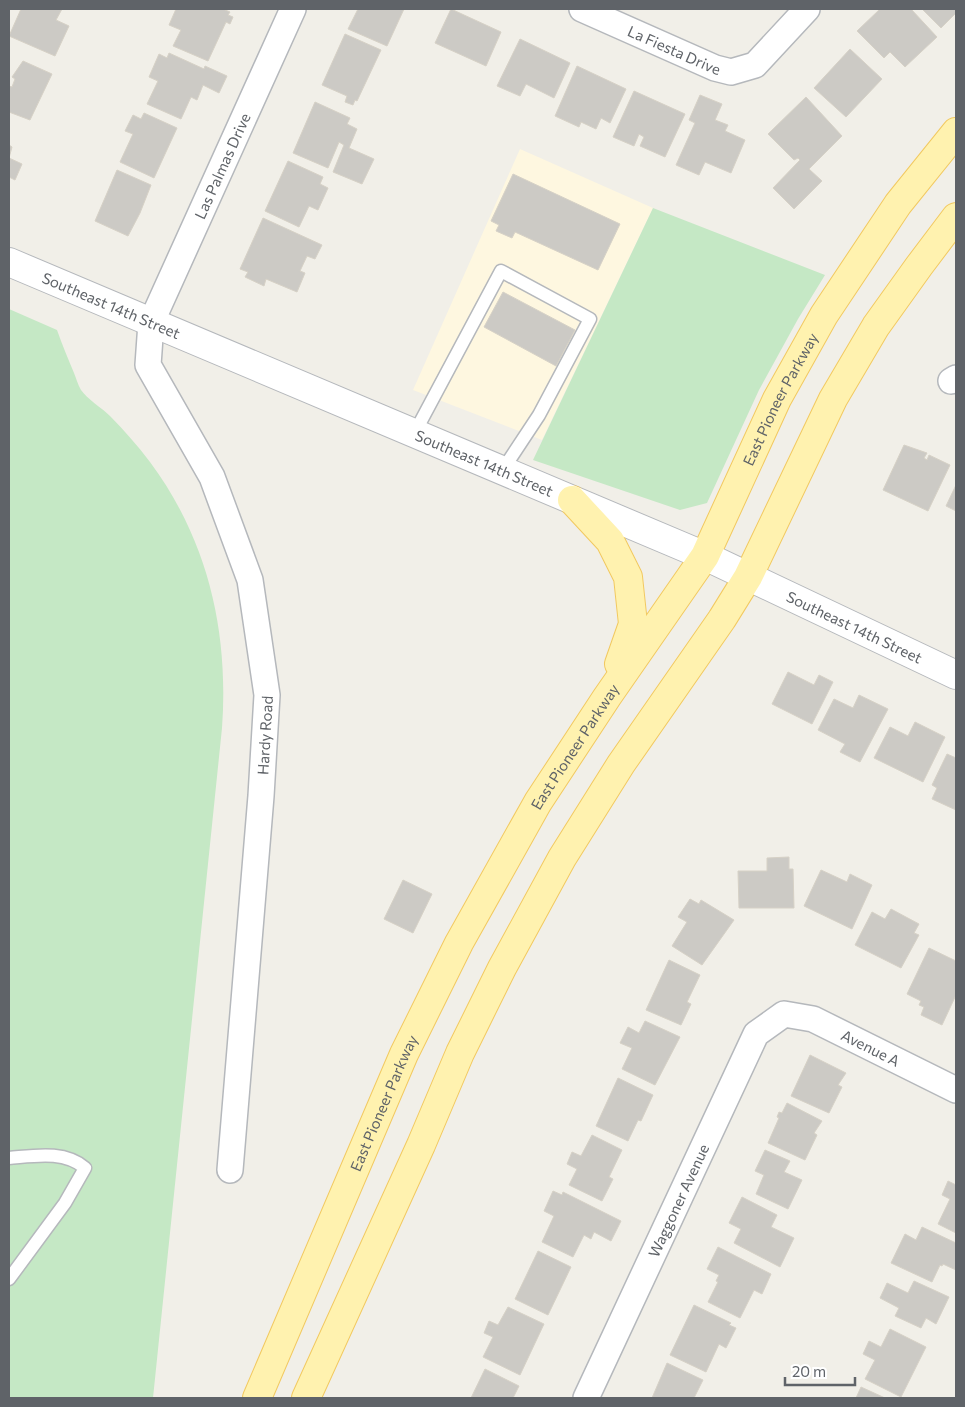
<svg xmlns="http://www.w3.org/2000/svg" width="965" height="1407" font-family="Commissioner,sans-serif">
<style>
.commercial{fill:#fef7e0}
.green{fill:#c5e8c5}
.building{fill:#cccac5;stroke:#d6d1c6}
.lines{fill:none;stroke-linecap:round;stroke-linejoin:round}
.service-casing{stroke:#b5b8bc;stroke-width:15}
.minor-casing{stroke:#b5b8bc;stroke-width:28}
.tertiary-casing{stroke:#b5b8bc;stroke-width:30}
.primary-casing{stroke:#f2c960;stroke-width:30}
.service{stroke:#fff;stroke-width:12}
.minor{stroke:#fff;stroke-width:25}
.tertiary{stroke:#fff;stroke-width:28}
.primary{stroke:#fff2af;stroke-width:28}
.labels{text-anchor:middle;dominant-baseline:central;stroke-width:4;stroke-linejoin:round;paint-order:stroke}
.street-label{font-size:15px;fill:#5f6368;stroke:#fff}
</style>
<rect width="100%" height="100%" fill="#f1efe8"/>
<path class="commercial" d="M520,149l133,59 -111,232 -129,-50z"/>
<path class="green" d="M653,208l172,67 -27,44 -39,71 -52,113 -27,7 -147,-50z
M9,309l48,21c5,14 11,29 17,43 2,5 4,12 7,17 6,9 21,18 29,26 14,14 27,29 40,46 58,78 79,170 72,266l-69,670h-144z"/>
<path class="building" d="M21,9h41l-6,11 13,6 -14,30 -46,-20z
M176,9h47l7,3 -2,3 5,2 -3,7 -4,-2 -18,39 -35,-15 8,-16 -12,-5z
M358,9h46l-17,37 -39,-17z
M451,9l50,23 -15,34 -51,-23z
M880,9h31l26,28 -32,30 -15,-15 -6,6 -27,-27z
M922,9h34v4l-15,15z
M345,34l36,16 -24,51 -2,-1 -2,5 -8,-3 2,-6 -25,-11z
M520,39l50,24 -16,35 -28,-14 -6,12 -23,-10z
M850,49l32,30 -36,38 -32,-29z
M169,53l35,16 1,-3 22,10 -8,17 -16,-8 -6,15 -6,-3 -10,22 -34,-15 11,-23 -9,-4 10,-23 8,4z
M23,61l29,13 -22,46 -21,-8v-26l3,1 3,-8 -3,-2z
M577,66l49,23 -16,34 -9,-5 -5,11 -15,-7 -2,5 -24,-11z
M634,91l51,23 -20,43 -25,-11 4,-9 -5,-3 -5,12 -21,-9z
M700,95l22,9 -7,16 13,5 -3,6 20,9 -14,33 -26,-11 -6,13 -23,-10 19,-42 -6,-3z
M806,97l36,39 -33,33 13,12 -28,28 -21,-21 27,-28 -2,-2 -4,2 -26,-26z
M315,102l35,16 -3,6 10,5 -8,19 25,11 -12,25 -29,-12 11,-27 -5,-3 -11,26 -35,-15z
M144,113l33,15 -23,50 -34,-16 13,-28 -8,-3 8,-16 8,4z
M9,145l3,2 -3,11 13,6 -7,16 -6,-3z
M288,161l35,16 -3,7 8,4 -10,22 -9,-4 -10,21 -34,-16z
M117,170l34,15 -11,28 -12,23 -33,-15z
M513,174l107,50 -22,46 -83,-38 -3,6 -16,-7 3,-6 -8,-4z
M263,218l59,27 -7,14 -8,-3 -7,15 5,2 -8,19 -31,-13 -2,7 -19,-9 3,-5 -8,-3z
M503,292l72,38 -19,36 -72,-39z
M904,445l23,8 -3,5 3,2 2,-5 21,10 -22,46 -45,-21z
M956,485v26l-10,-5z
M788,672l26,13 5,-10 14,7 -21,42 -40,-20z
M859,695l29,14 -28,53 -20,-10 5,-8 -27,-14 16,-31 19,9z
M915,722l30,15 -22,45 -49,-24 16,-31 18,9z
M947,754l9,4v52l-24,-11 5,-11 -5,-3z
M789,857v12h4l1,39h-55l-1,-37h29v-13z
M821,870l26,12 3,-8 22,11 -20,44 -48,-23z
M403,880l29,14 -19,39 -29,-14z
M690,899l9,5 2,-4 33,20 -32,45 -30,-19 15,-24 -9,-5z
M891,909l28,15 -5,9 5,2 -18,33 -46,-23 17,-33 13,7z
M929,948l27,13v34l-14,30 -21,-10 3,-8 -5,-2 2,-4 -14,-7z
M669,960l31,15 -13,27 4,2 -10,21 -35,-15z
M645,1021l35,16 -25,48 -33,-16 10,-21 -12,-5 8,-16 11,6z
M810,1055l36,18 -8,12 4,2 -13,26 -38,-17z
M618,1078l35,17 -12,26 -3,-1 -10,21 -32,-15z
M787,1103l35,18 -8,12 3,2 -12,25 -37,-17 11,-25 -2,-1 2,-5 3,1z
M592,1135l30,15 -13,27 4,2 -11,22 -33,-16 8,-16 -10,-5 5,-12 9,4z
M765,1150l25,11 -6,11 18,8 -14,29 -32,-15 8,-19 -9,-4z
M948,1181l8,4v48l-18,-9 12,-25 -8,-4z
M553,1191l9,4 1,-3 58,29 -10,20 -17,-9 -3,7 -7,-4 -11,22 -31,-15 12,-26 -10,-5z
M742,1197l35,18 -6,12 23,11 -14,29 -46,-24 7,-14 -12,-6z
M922,1227l34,16v27l-13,-6 -1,2 -2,-1 -8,17 -41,-19 14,-29 11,6z
M718,1247l53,27 -9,20 -8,-4 -14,28 -32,-16 10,-20 -2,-1 3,-6 -12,-6z
M538,1251l33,16 -23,48 -33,-16z
M914,1281l35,16 -13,27 -10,-6 -5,10 -26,-12 4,-8 -19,-10 7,-15 21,10z
M694,1305l37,18 -2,2 7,3 -10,20 -7,-4 -13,28 -36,-17z
M508,1307l36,17 -24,51 -37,-18 10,-20 -9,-4 5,-12 9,4z
M890,1329l36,18 -25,50 -36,-18 10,-19 -12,-6 6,-13 12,6z
M667,1363l36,17 -9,18h-42z
M485,1369l34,17 -6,12h-42z
M861,1387l24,11h-29z"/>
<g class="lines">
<g class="service-casing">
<path id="service" d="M414,434l87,-163 89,48 -51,96 -37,56
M9,1158c25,-2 55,-8 76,10l-20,35 -56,76"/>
</g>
<g class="minor-casing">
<g id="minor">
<path id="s1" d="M582,9l133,59 16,4 24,-7 52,-56"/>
<path d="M951,381l5,-3"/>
<path id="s2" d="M230,1170l31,-374 6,-101 -17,-115 -38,-103 -64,-112 3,-42 142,-314"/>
<path id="s3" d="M586,1398l170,-364 28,-20 29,5 143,71"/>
</g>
</g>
<g class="tertiary-casing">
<g id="tertiary">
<path id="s4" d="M9,262l696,294 251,119"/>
</g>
</g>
<g class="primary-casing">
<g id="primary">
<path d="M572,500l38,41 18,36 5,47 -14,40"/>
<path id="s5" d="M257,1398l147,-344 55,-111 79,-141 69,-105 98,-141 72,-157 47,-84 74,-111 58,-72"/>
<path d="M306,1398l115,-253 39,-92 42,-85 60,-110 59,-94 101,-145 26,-42 85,-178 43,-73 43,-60 37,-49"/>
</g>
</g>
<use href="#service" class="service"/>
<use href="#minor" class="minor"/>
<use href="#tertiary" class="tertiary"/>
<use href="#primary" class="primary"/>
</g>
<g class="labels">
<g class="street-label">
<text stroke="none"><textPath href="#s1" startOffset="101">La Fiesta Drive</textPath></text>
<text stroke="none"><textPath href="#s2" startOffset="1046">Las Palmas Drive</textPath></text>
<text stroke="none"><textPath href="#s4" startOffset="111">Southeast 14th Street</textPath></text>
<text stroke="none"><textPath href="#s5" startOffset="1131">East Pioneer Parkway</textPath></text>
<text stroke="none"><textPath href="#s4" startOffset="516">Southeast 14th Street</textPath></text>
<text stroke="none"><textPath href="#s4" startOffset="921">Southeast 14th Street</textPath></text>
<text stroke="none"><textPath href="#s2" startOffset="436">Hardy Road</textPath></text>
<text stroke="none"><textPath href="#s5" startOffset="726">East Pioneer Parkway</textPath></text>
<text stroke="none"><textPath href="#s3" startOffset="530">Avenue A</textPath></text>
<text stroke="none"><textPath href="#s5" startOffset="321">East Pioneer Parkway</textPath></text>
<text stroke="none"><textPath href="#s3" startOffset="218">Waggoner Avenue</textPath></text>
</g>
</g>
<rect width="965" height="1407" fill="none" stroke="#5f6368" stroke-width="20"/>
<path d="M785 1377v8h70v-8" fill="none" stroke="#5f6368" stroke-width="2.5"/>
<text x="792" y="1377" font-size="15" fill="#5f6368" stroke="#ffffff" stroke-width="4" paint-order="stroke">20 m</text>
</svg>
